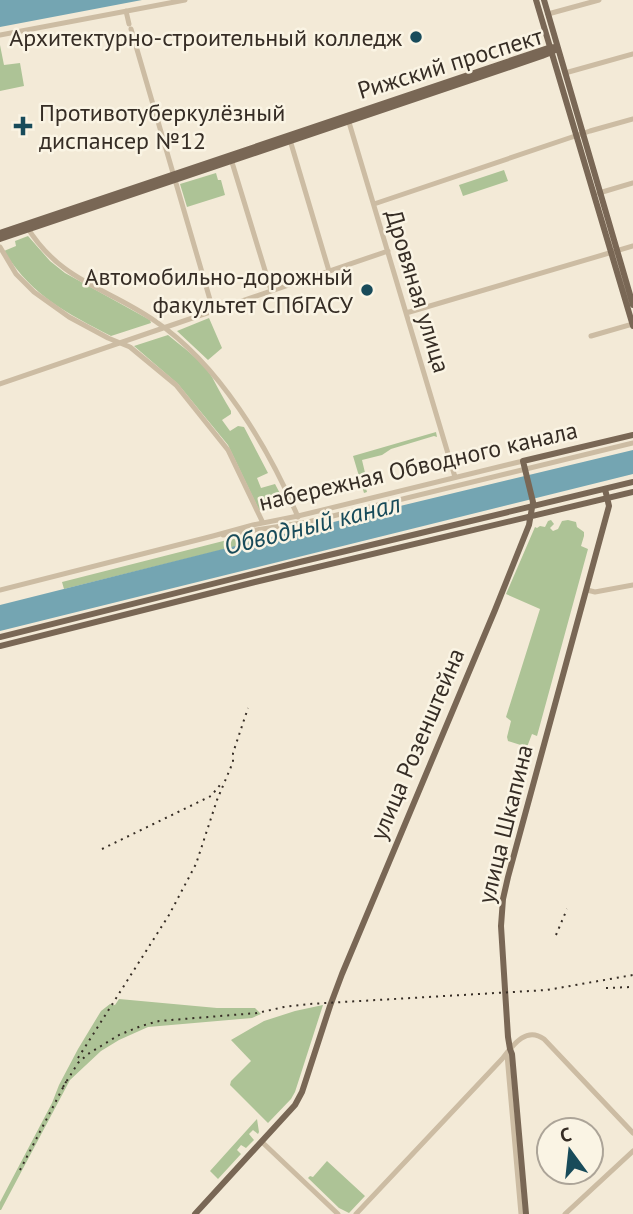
<svg xmlns="http://www.w3.org/2000/svg" width="633" height="1214" font-family="'PT Sans',sans-serif">
<style>
.green{fill:#adc396}
.water{fill:#74a5b2}
.lines{fill:none;stroke-linecap:round;stroke-linejoin:round}
.minor{stroke:#ccbca3;stroke-width:5}
.major{stroke:#796755;stroke-width:6}
.rail{stroke:#362d25;stroke-width:2;stroke-dasharray:2 5;stroke-linecap:butt}
.poi-dot{fill:#184b5a;stroke:#faf4e4;stroke-width:2.5}
.labels{text-anchor:middle;dominant-baseline:central;stroke-width:5;stroke-linejoin:round;paint-order:stroke}
.poi-label{font-size:24px;fill:#362d25;stroke:#faf4e4;text-anchor:end}
.street-label{font-size:24px;fill:#362d25;stroke:#faf4e4}
.water-label{font-size:26px;font-style:italic;fill:#184b5a;stroke:#faf4e4}
</style>
<rect width="100%" height="100%" fill="#f3ead7"/>
<path class="green" d="M0,45l4,20 16,-2 4,23 -24,5z
M504,170l4,11 -45,15 -4,-11z
M216,173l2,7h3l4,15 -38,12 -7,-23z
M28,236l22,25 15,12 85,47 1,3 -40,13c-46,-24 -79,-40 -107,-85l12,-5 -1,-5z
M209,318l13,30 -14,12 -31,-29z
M168,335c14,12 34,25 44,42 6,11 12,23 19,34v3l-9,6 8,11 8,-5 6,1 24,46 -11,5 4,10 14,-4 8,15 -5,2 -4,-4 -5,1 -4,4v5l-6,3 -31,-65 -50,-61 -44,-38z
M436,432l1,5 -3,-1 -43,13 -9,6 -20,5 4,17 -1,8 2,7 -3,1 -11,-37z
M551,520l3,4 -4,4 3,3 5,-2 4,-8 6,-1 8,2 1,5 7,5v4l-3,10 7,3 -51,187 -5,-2 -5,13 -19,-6 -1,-4 4,-16 -5,-4 34,-108 -34,-15 29,-67 2,1 3,-2 5,1 3,-6z
M257,536l5,4 -198,49 -2,-7 177,-45z
M119,999l98,9h38l6,6 -9,4 -104,9 -29,13 -18,11 -31,29 -69,130h-1v-8l52,-99 7,-18 19,-36 23,-38 9,-7 5,1z
M323,1005l-28,87 -4,7 -23,24 -38,-38 1,-4 20,-20 -20,-21 33,-19 31,-10z
M257,1119l2,13 -1,2 -5,-4 -4,4 5,6 -8,8 -5,-3 -4,5 4,4 -23,25 -8,-8z
M327,1161l38,35 -16,17 -10,-5 -31,-30 2,-2 3,1z"/>
<path class="water" d="M0,0h142l-142,27z
M633,450v24l-633,157v-26l267,-67z"/>
<g class="lines">
<path class="minor" d="M126,11l3,13
M548,14l51,-14
M131,29l82,281
M0,35l185,-35
M565,73l68,-19
M348,119l107,358
M290,140l39,131
M231,159l40,131
M599,193l34,-10
M374,204l216,-73 43,-12
M27,227c34,55 79,60 128,94 64,43 113,126 143,196
M0,247l16,27 18,18 35,25 39,21 22,9 46,38 52,65 35,73
M406,313l227,-67
M591,336l42,-12
M0,384l388,-133
M223,535l85,-13 325,-79
M0,590l213,-54 40,-11 45,-9 225,-55
M587,590l8,2 38,-7
M509,1052l-2,3 14,159
M262,1142l76,72
M356,1214l146,-155c11,-14 24,-33 42,-20l89,94
M565,1214l68,-63"/>
<path class="major" d="M536,0l97,326
M544,0l89,305
M0,233l551,-186 7,1
M0,239l542,-183 10,-4 6,-4
M0,637l300,-75 333,-80
M0,646l255,-64 378,-90
M195,1214l100,-109 7,-13 28,-86 12,-32 153,-364 34,-85 4,-23 -10,-41 110,-26
M526,1214l-14,-160 -2,-5 -2,-12 -7,-111 2,-27 5,-22 101,-371 -4,-17"/>
<path class="rail" d="M102,849l109,-53 9,-11
M556,935l11,-26
M606,988l25,-1
M78,1058l91,-143 27,-51 21,-64 16,-38v-9l15,-45
M63,1087l15,-24 10,-9 31,-19 22,-9 18,-5 98,-8 27,-6 25,-3 238,-14 86,-15
M20,1170l47,-90"/>
</g>
<g class="poi-dot">
<circle cx="416" cy="37" r="7"/>
<path d="M19.5 115.5h7v7h7v7h-7v7h-7v-7h-7v-7h7z"/>
<circle cx="367" cy="290" r="7"/>
</g>
<g class="labels">
<g class="poi-label">
<text x="402" y="37">Архитектурно-строительный колледж</text>
<text x="39" y="112" text-anchor="start">Противотуберкулёзный<tspan x="39" dy="28">диспансер №12</tspan></text>
<text x="353" y="276">Автомобильно-дорожный<tspan x="353" dy="28">факультет СПбГАСУ</tspan></text>
</g>
<g class="street-label">
<text transform="translate(450 63) rotate(-17)">Рижский проспект</text>
<text transform="translate(418 291) rotate(73)">Дровяная улица</text>
<text transform="translate(418 466) rotate(-13)">набережная Обводного канала</text>
<text transform="translate(417 744) rotate(-67)">улица Розенштейна</text>
<text transform="translate(505 824) rotate(-76)">улица Шкапина</text>
</g>
<g class="water-label">
<text transform="translate(312 524) rotate(-14)">Обводный канал</text>
</g>
</g>
<g transform="translate(570 1151) rotate(345)"><circle r="33" fill="#faf4e4" stroke="#aca498" stroke-width="2"/>
<path d="M0-5L12 26L0 18L-12 26Z" fill="#184b5a"/>
<text y="-10" font-size="19" font-weight="bold" text-anchor="middle" fill="#362d25">С</text>
</g>
</svg>
